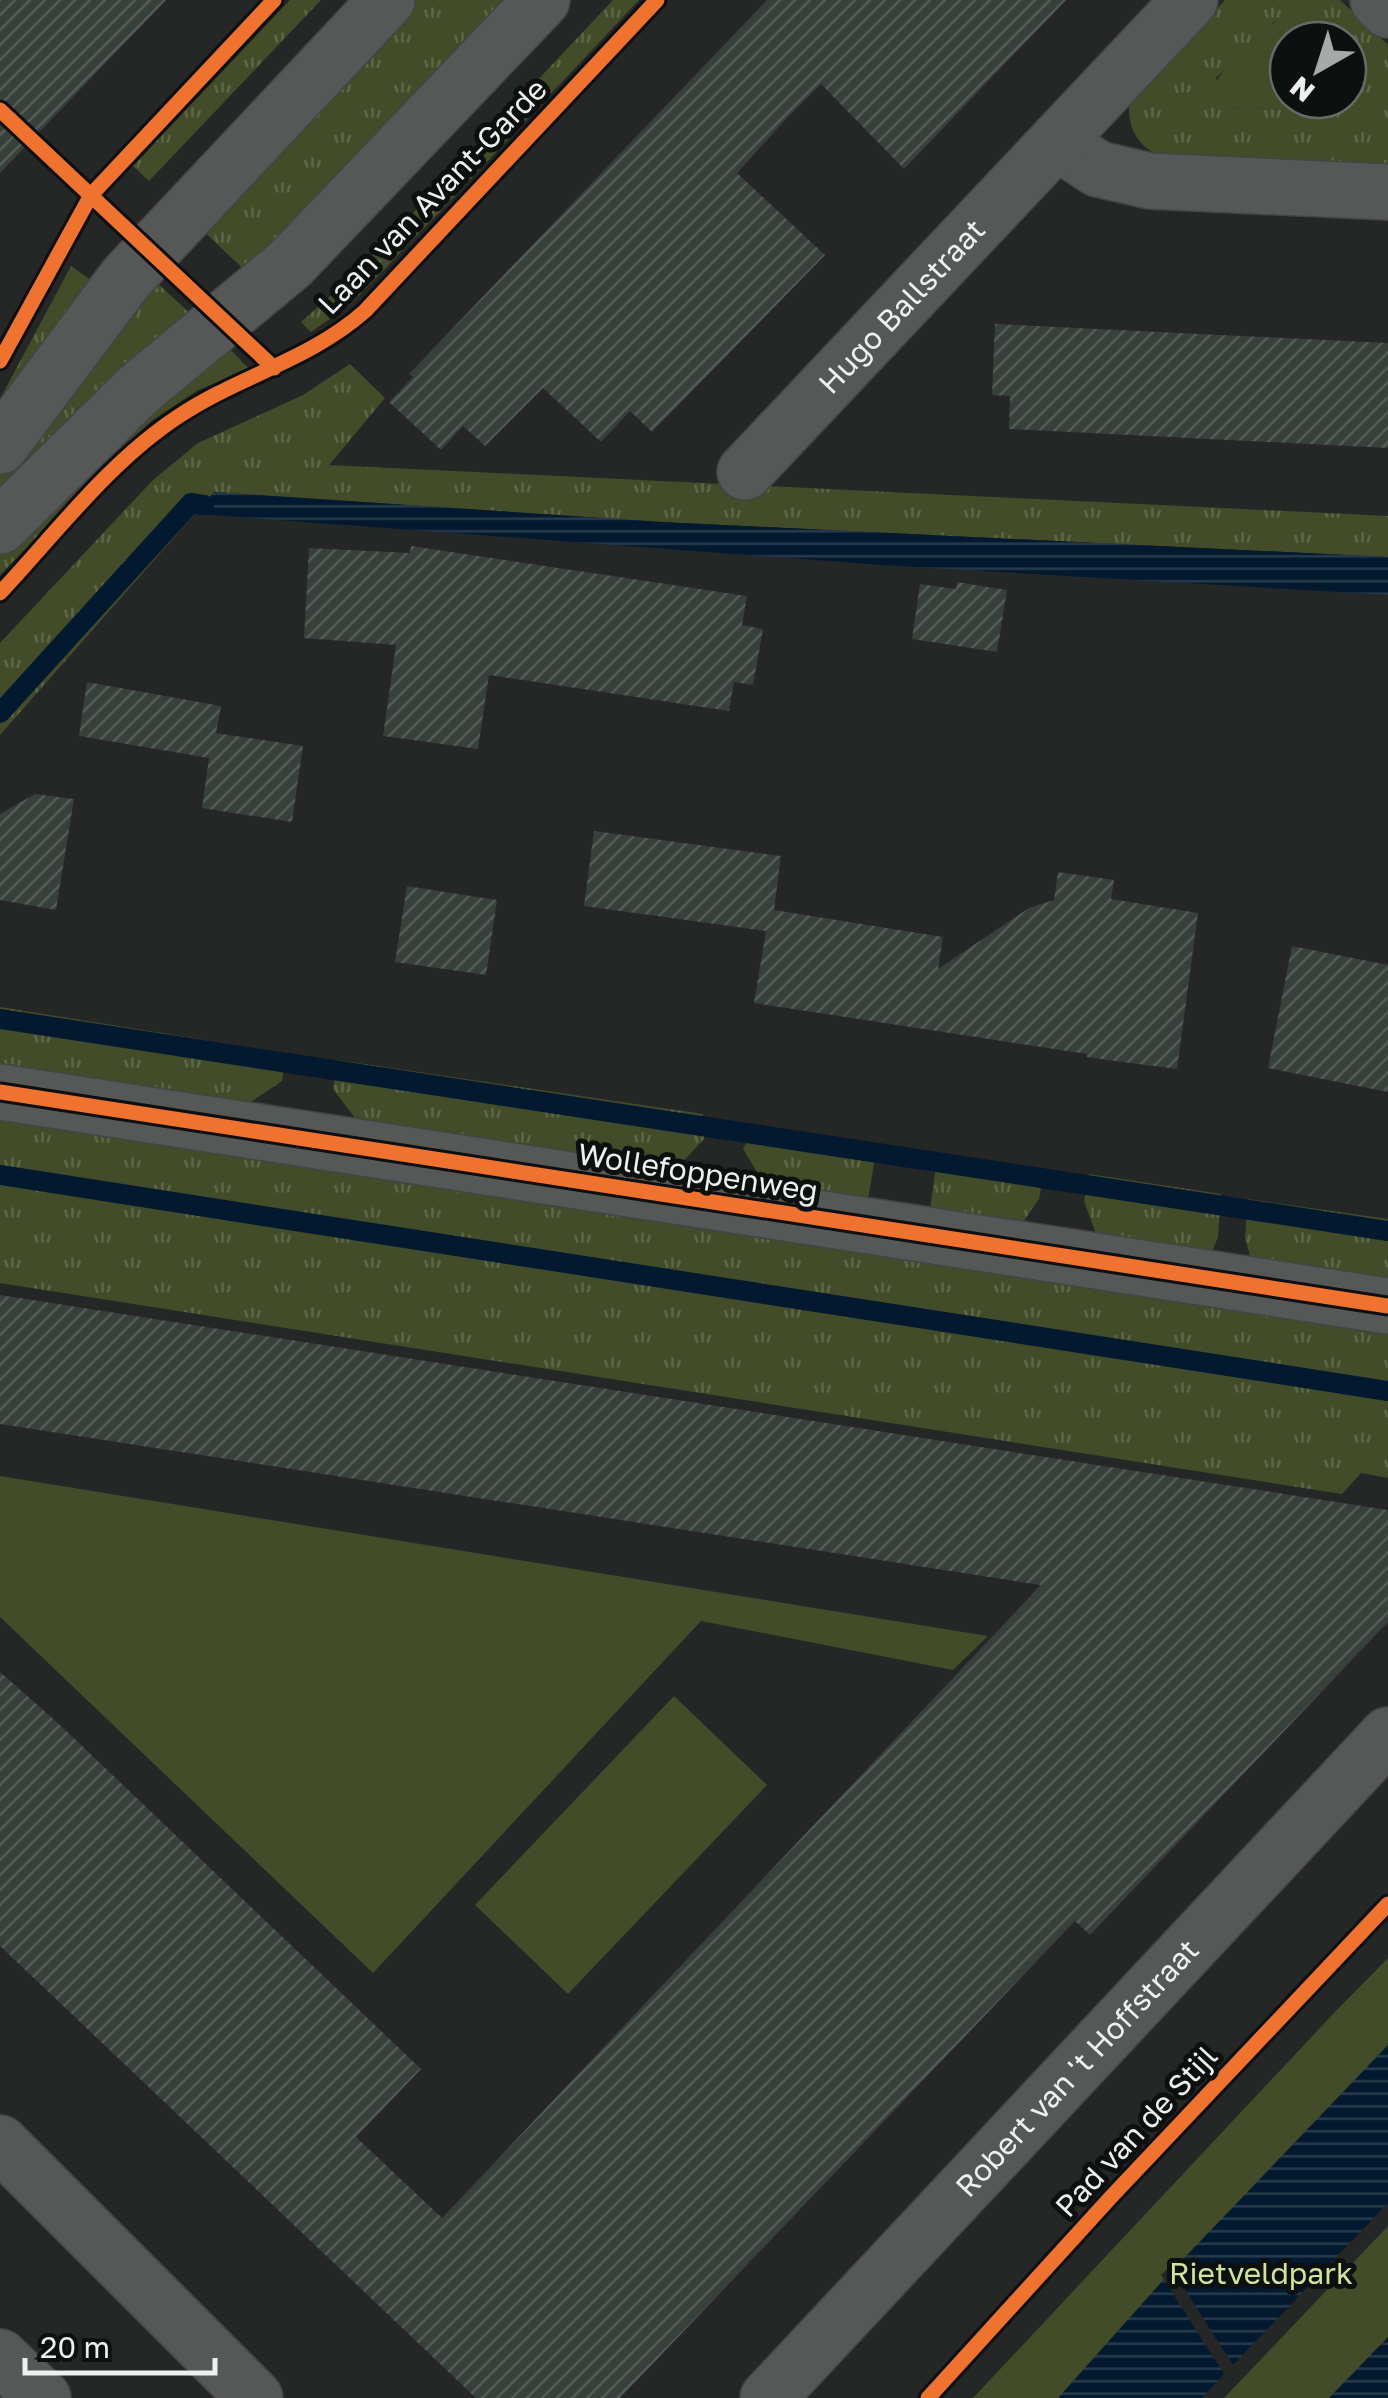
<svg xmlns="http://www.w3.org/2000/svg" width="1388" height="2398" font-family="'Golos Text',sans-serif">
<style>
.grass{fill:url(#grass-tufts);fill-rule:evenodd}
.park{fill:#424c29}
.water{fill:url(#water-rules)}
.pier{fill:#252626}
.lines{fill:none;stroke-linecap:round;stroke-linejoin:round}
.stream{stroke:#03192f;stroke-width:20}
.building{fill:url(#building-hatch)}
.street-casing{stroke:#434444;stroke-width:58}
.secondary-casing{stroke:#434444;stroke-width:58}
.street{stroke:#565857;stroke-width:55}
.secondary{stroke:#565857;stroke-width:55}
.cycleway-casing{stroke:#0e1010;stroke-width:21}
.cycleway{stroke:#ef722f;stroke-width:15}
.labels{text-anchor:middle;dominant-baseline:central;stroke-width:10;stroke-linejoin:round;paint-order:stroke}
.street-label{font-size:30px;fill:#eef0f0;stroke:#0e1010}
.park-label{font-size:30px;fill:#cde698;stroke:#0e1010}
</style>
<defs>
<pattern id="grass-tufts" width="24" height="20" patternUnits="userSpaceOnUse" patternTransform="scale(2.5)"><rect width="24" height="20" fill="#424c29"/><path d="M3 7l-1-3M5 7V3M7 7l1-3M15 17l-1-3M17 17v-4M19 17l1-3" fill="none" stroke="#5e6648"/></pattern>
<pattern id="water-rules" width="6" height="5" patternUnits="userSpaceOnUse" patternTransform="scale(2.5)"><rect width="6" height="5" fill="#03192f"/><path d="M0 2.5h6" fill="none" stroke="#283b4d"/></pattern>
<pattern id="building-hatch" width="6" height="6" patternUnits="userSpaceOnUse" patternTransform="scale(2.5)"><rect width="6" height="6" fill="#37403b"/><path d="M-1 1l2-2M0 6l6-6M5 7l2-2" fill="none" stroke="#545c58"/></pattern>
</defs>
<rect width="100%" height="100%" fill="#252626"/>
<path class="grass" d="M290,0h31l-172,181 -16,-15z
M417,0h104l-269,277 -52,-49z
M613,0h26l-174,185 -14,-13z
M1225,0h115l48,45v122l-228,-11c-22,-10 -32,-27 -31,-51zM1275,21l16,1 20,18h37l3,54 -11,18 -112,-5 -12,-29z
M443,182l12,14 -104,108 -40,28 -10,-10 43,-38z
M71,266l20,14 -91,143v-24z
M155,281l38,35 -193,188v-30z
M230,349l18,19 -3,3 -47,19 -47,31 -151,154v-21l106,-111z
M350,364l35,34 -56,67 1059,51v41l-726,-35 -448,-30 -214,243v-92l153,-163 45,-37 105,-48z
M0,1007l286,46 -4,28 -34,23 -248,-38z
M337,1060l366,54 1,25 -29,31 -317,-48 -25,-33z
M0,1117l1388,213v148l-27,-5 -19,21 -1342,-211z
M754,1128l123,18 -9,53 -105,-17 -20,-33z
M937,1158l106,17 -4,24 -16,23 -93,-13z
M1089,1174l132,20 -3,43 -6,15 -116,-18 -12,-33z
M1248,1199l140,20v61l-137,-21 -6,-21z"/>
<path class="park" d="M1279,20l12,2 20,18h-23v60h60v-26c8,12 3,30 -8,39l-112,-6 -16,-10c-4,-19 50,-69 67,-77z
M0,1476l988,160 -35,34 -252,-49 -328,352 -373,-356z
M674,1696l93,89 -199,209 -93,-89z
M1388,1958v440h-415l360,-384z"/>
<path class="water" d="M214,492l448,30 726,35v38l-505,-30 -685,-51z
M1388,2045v174l-171,179h-159l107,-120z
M1388,2337v61h-59z"/>
<path class="pier" d="M1388,2203v23l-164,172h-22l22,-24 -63,-99 9,-9 63,99z"/>
<g class="lines">
<path class="stream" d="M0,713l191,-210 13,2
M0,1019l1388,212
M0,1175l1388,216"/>
</g>
<path class="building" d="M0,0h166l-166,173z
M767,0h299l-162,169 -83,-85 -35,35 -49,54 88,82 -173,177 -22,-21 -29,31 -58,-54 -58,58 -22,-20 -22,24 -52,-48 24,-25 -4,-3z
M995,324l393,19v105l-379,-19 1,-33 -18,-1z
M411,546l336,50 -5,29 21,4 -10,56 -19,-3 -5,29 -240,-36 -11,74 -95,-13 13,-91 -92,-7 5,-90 101,5z
M957,582l50,8 -10,62 -85,-13 8,-55 36,5z
M87,682l134,24 -5,27 87,13 -11,76 -90,-14 7,-50 -130,-22z
M35,794l39,5 -18,111 -56,-10v-86z
M594,831l187,25 -7,54 169,27 -5,32 91,-61 25,-8 4,-28 56,8 -3,19 87,14 -21,156 -70,-9 -20,-3v-3l-333,-51 12,-72 -182,-25z
M407,886l90,14 -11,75 -91,-13z
M1292,946l96,19v127l-120,-24z
M0,1295l1388,215v112l-298,313 -15,-14 -455,477h-144l-476,-452v-274l59,52 362,345 -65,68 86,81 599,-633 -1041,-161z"/>
<g class="lines">
<g class="street-casing">
<g id="street">
<path d="M1378,0l10,10"/>
<path d="M1057,142l41,27 52,12 238,11"/>
<path id="s1" d="M745,472l445,-472"/>
<path d="M0,1092l1388,214"/>
<path d="M0,2143l255,255"/>
<path d="M0,2357l43,41"/>
<path id="s2" d="M768,2398l620,-663"/>
</g>
</g>
<g class="secondary-casing">
<path id="secondary" d="M0,446l126,-168 261,-278
M0,526l138,-136 152,-126 252,-264"/>
</g>
<use href="#street" class="street"/>
<use href="#secondary" class="secondary"/>
<g class="cycleway-casing">
<path id="cycleway" d="M0,110l274,258
M0,361l91,-166 183,-195
M0,593c56,-60 110,-132 179,-177 60,-40 131,-56 186,-105l292,-311
M0,1092l1388,214
M928,2398l183,-201 277,-293"/>
</g>
<use href="#cycleway" class="cycleway"/>
</g>
<g class="labels">
<g class="street-label">
<text transform="translate(432 196) rotate(-46)">Laan van Avant-Garde</text>
<text stroke="none"><textPath href="#s1" startOffset="228">Hugo Ballstraat</textPath></text>
<text transform="translate(698 1172) rotate(9)">Wollefoppenweg</text>
<text stroke="none"><textPath href="#s2" startOffset="452">Robert van 't Hoffstraat</textPath></text>
<text transform="translate(1136 2131) rotate(-47)">Pad van de Stijl</text>
</g>
<g class="park-label">
<text x="1261" y="2273">Rietveldpark</text>
</g>
</g>
<g transform="translate(1318 70) rotate(219)"><circle r="48" fill="#0e1010" stroke="#686a6a" stroke-width="2.5"/>
<path d="M0-8L18 38L0 25L-18 38Z" fill="#a8a9a9"/>
<text y="-15" font-size="28" font-weight="bold" text-anchor="middle" fill="#eef0f0">N</text>
</g>
<path d="M25 2358v15h190v-15" fill="none" stroke="#eef0f0" stroke-width="5"/>
<text x="40" y="2358" font-size="30" fill="#eef0f0" stroke="#0e1010" stroke-width="8" paint-order="stroke">20 m</text>
</svg>
